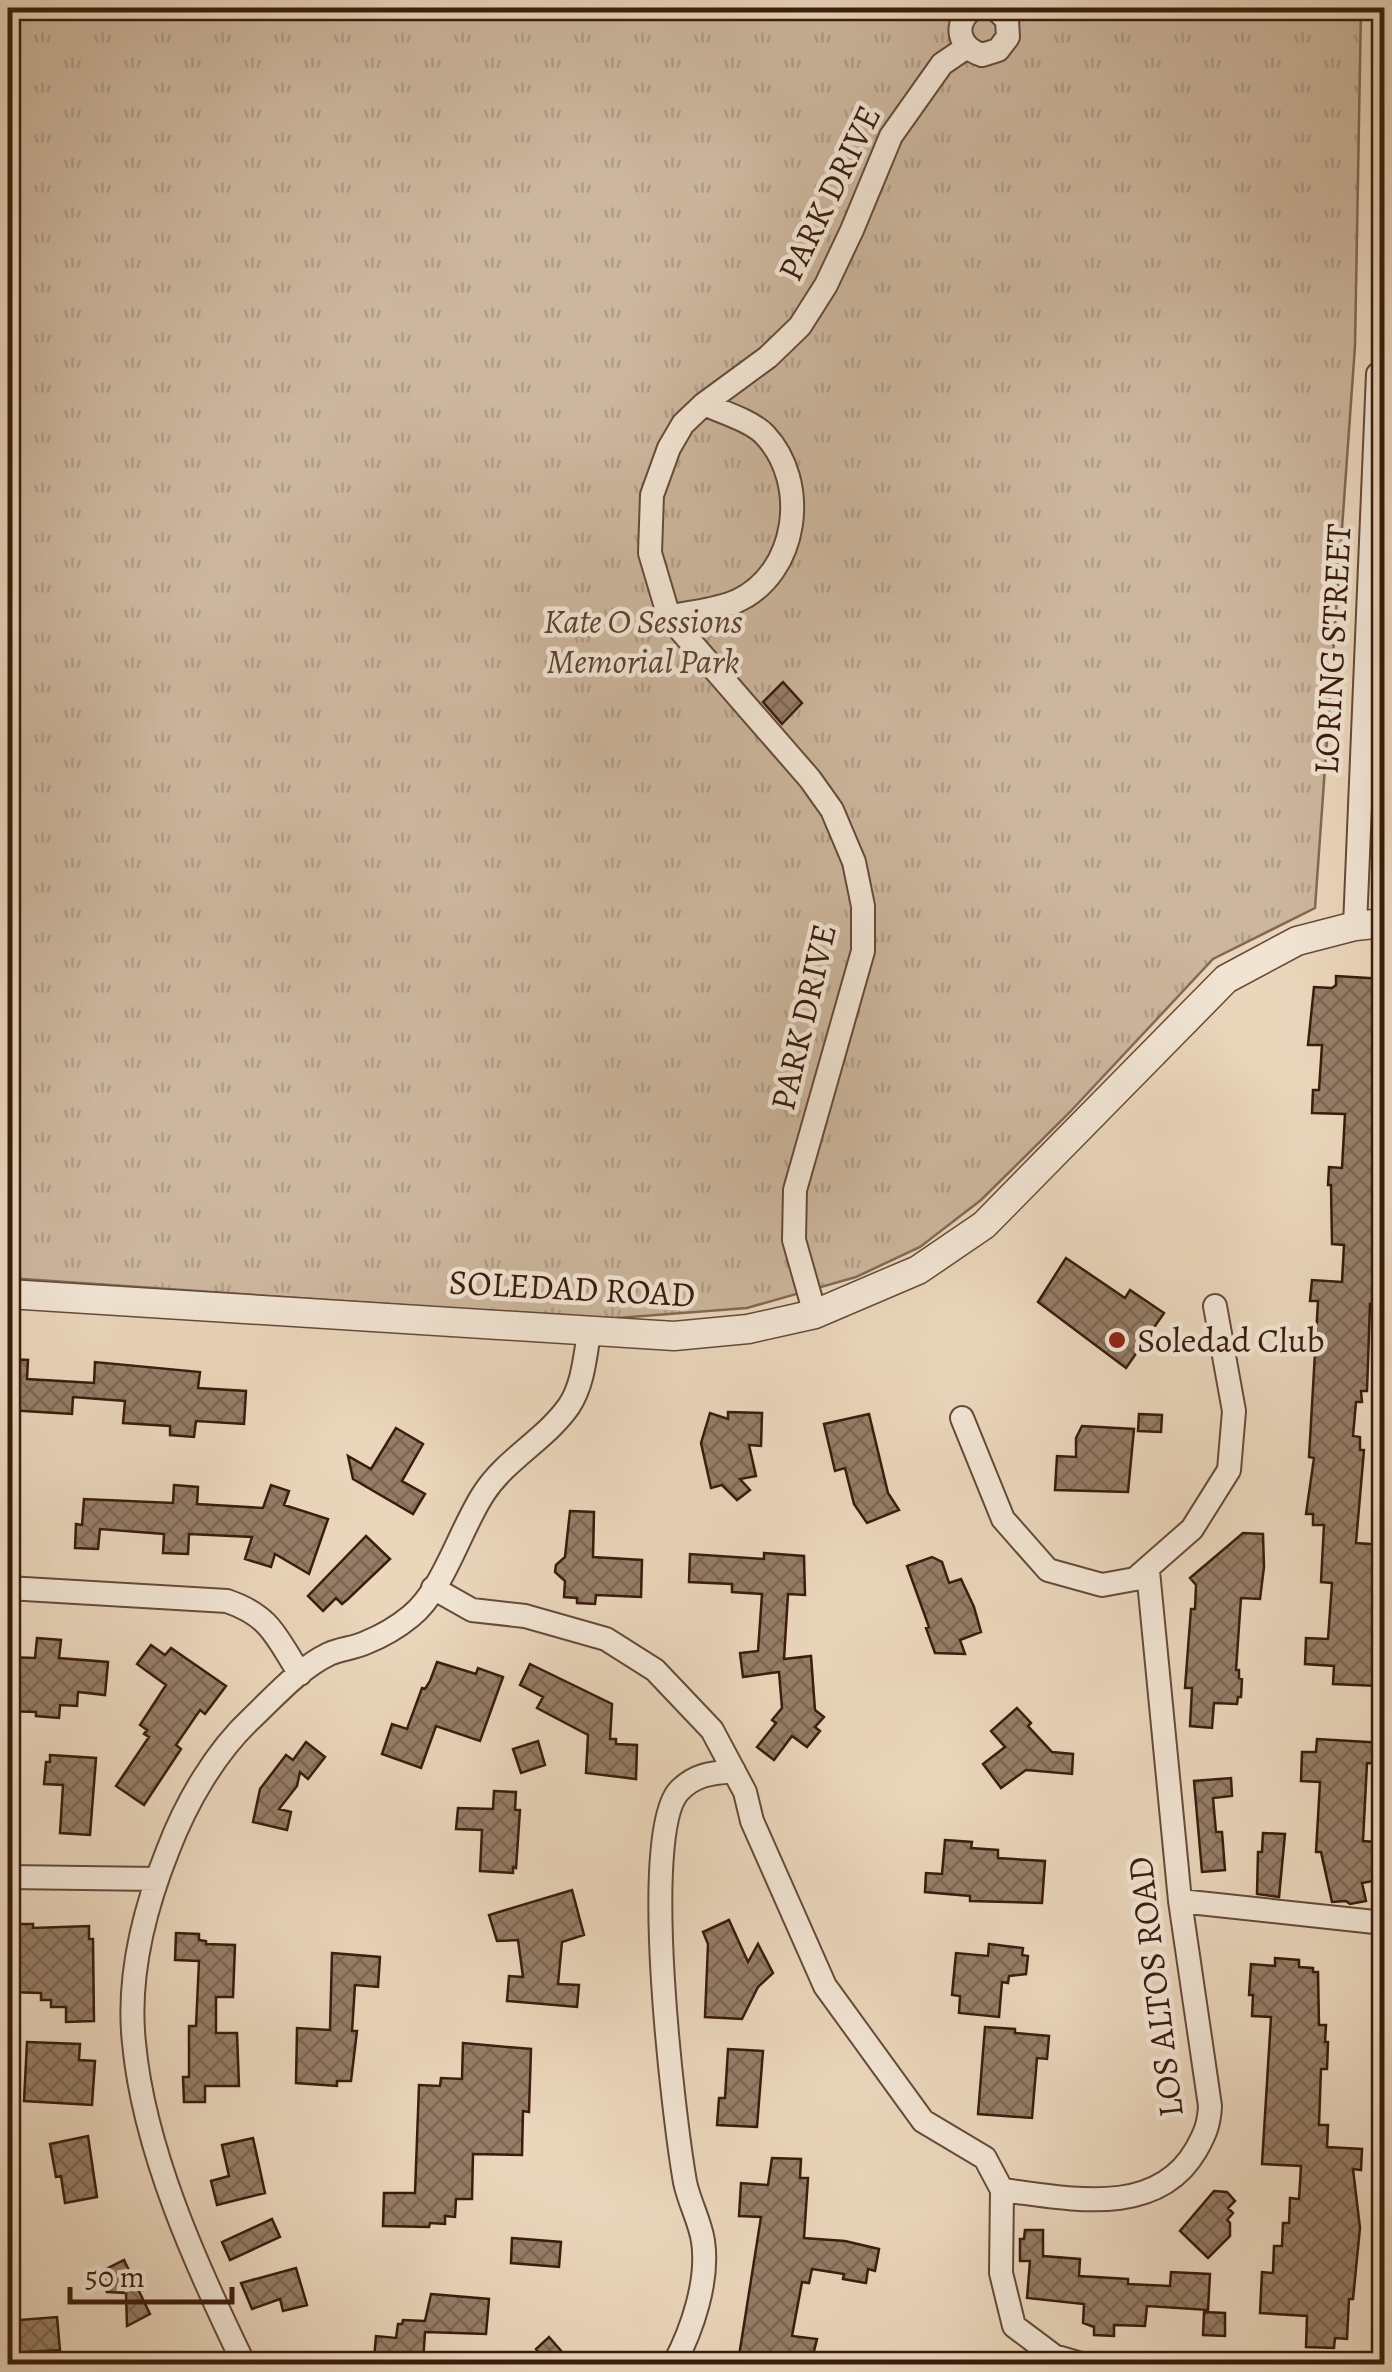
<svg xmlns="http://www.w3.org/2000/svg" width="1392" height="2372" font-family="Alegreya,serif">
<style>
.grass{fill:url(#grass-tufts);stroke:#836955;stroke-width:2.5}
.building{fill:url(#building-cross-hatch);stroke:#3a1c0d;stroke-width:2.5}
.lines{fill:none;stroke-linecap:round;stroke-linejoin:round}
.minor-casing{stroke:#664a38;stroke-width:26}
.tertiary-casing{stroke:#664a38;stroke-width:31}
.minor{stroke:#f1e4d3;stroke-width:22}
.tertiary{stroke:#f1e4d3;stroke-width:28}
.poi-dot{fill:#8f2418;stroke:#f1e4d3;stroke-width:4}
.labels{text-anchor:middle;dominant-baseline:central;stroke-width:9;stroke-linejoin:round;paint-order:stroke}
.street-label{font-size:35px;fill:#3a1c0d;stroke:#f1e4d3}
.park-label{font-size:35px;font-style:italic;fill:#5e4231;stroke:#f1e4d3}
.poi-label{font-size:35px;fill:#3a1c0d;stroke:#f1e4d3;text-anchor:start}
</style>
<defs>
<pattern id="grass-tufts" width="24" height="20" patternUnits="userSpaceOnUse" patternTransform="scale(2.5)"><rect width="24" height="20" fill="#ccb69d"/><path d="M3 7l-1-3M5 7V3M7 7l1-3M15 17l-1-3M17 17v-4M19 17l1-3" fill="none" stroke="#b09c86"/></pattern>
<pattern id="building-cross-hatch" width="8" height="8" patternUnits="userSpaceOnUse" patternTransform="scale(2.5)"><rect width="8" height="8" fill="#967d67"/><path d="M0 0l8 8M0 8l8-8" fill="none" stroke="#7b6653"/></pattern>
</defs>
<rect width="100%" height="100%" fill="#ead6bb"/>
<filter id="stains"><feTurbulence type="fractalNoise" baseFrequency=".002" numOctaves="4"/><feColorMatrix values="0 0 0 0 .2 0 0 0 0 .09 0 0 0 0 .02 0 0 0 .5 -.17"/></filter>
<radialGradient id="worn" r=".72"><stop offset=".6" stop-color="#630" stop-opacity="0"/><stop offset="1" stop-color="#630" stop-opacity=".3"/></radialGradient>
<path class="grass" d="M8,8h1353l-6,338 -40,562 -102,51 -144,154 -88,87 -61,47 -64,30 -109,31 -143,11 -596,-41z"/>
<path class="building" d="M783,682l19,21 -20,21 -19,-22z
M1336,976l48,3v44h-6l-5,77 11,1v77l-8,127 -6,-1 -3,87h-6l1,11h-6l-3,34 7,1v13h4l-8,93 28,2v41h-5l-4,55 5,1 -2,44 -45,-2 1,-18 -29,-2 1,-26 22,1 4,-56 -11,-1 3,-57h-11v-11h-7l8,-56 -5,-1 9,-156h-8l2,-21 30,2 2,-37 -12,-1 -1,-59h-3l1,-18 13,1 3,-54 -33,-1 1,-23h6l3,-45h-14l6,-58 18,1 4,-3z
M1066,1258l59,40 5,-8 34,23 -38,55 -88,-66z
M8,1359l20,1 -1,19 67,4 1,-21 105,10 -2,16 48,3 -2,33 -48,-3 -2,16 -24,-2v-9l-47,-3 2,-22 -52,-4 -1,17 -64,-4z
M728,1412l34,1 -1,33 -12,-1 7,31 -16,3 10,11 -13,10 -15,-15 -11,3 -10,-45 9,-30 18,6z
M869,1414l19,79 11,17 -32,13 -13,-19 -9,-36 -10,3 -11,-47z
M1139,1414l23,1 -1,17 -23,-1z
M1082,1426l52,3 -6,63 -73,-2 2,-34 19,1v-19z
M396,1428l27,16 -21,37 23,13 -12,20 -60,-35 -5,-23 23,13z
M174,1485l24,2 -1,17 66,4 8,-23 18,6 -5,14 44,14 -19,55 -34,-20 -4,13 -26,-8 7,-22 -63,-3 -1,20 -25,-1 1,-19 -64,-5 -2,20 -23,-1 1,-24 6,1 2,-26 89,4z
M570,1511l24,1 -1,45 49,3 -1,37 -45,-2 -1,9 -18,-1v-5l-13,-1 1,-16 -10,-9 1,-7 9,-8z
M1243,1533l20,1 1,33 -4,32 -19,-1 -5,72h3v8l3,1 -1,18h-3l-1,7 -23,-1 -2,25 -22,-2 2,-38h-7l6,-79h4l1,-24 -6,-7z
M366,1536l24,23 -42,40 -6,5 -6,-6 -13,13 -15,-15z
M764,1553l40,3 1,39 -17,-1 -4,65 27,-3 4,54 9,7 -9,10 5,4 -13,16 -15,-11 -18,24 -17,-13 19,-24 -4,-3 10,-12 -3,-36 -36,5 -3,-24 18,-2 4,-57 -30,-2v-8l-43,-2 1,-28 74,5z
M932,1557l10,5 7,21 12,-4 13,28 7,25 -21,8 5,14 -30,-1 -9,-25 3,-1 -22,-61z
M37,1638l24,2 -2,18 49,4 -3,33 -27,-3 -1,14 -17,-1 -1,13 -23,-2v-4l-28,-1v-54l27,1z
M151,1645l14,10 6,-7 55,38 -21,28 -5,-4 -24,35 5,4 -37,56 -28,-19 33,-49 -5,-3 3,-4 -7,-5 26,-40 -29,-21z
M437,1662l39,12 2,-6 25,9 -23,64 -44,-15 -15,42 -39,-14 10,-30 15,5 15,-41 3,1 5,-8z
M530,1664l82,40 -2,35h6v5l21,1 -1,34 -50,-6 2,-38 -51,-27 6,-11 -23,-12z
M1017,1708l14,15 -3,3 24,26 21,2 -1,20 -46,-4 -25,18 -18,-24 22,-17 -14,-16z
M1317,1739l67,4v21l-17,-1 -4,78 12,1 -2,39 -11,2 4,18 -16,3 -4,-3 -14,1 -11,-50h-5l4,-70 -19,-1 1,-29h14z
M538,1741l7,24 -24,8 -8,-24z
M306,1742l19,15 -17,22 -8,-7 -3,14 -18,23 12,3 -4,18 -34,-8 7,-33 26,-34 7,5z
M50,1755l46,3 -6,77 -30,-2 3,-48 -19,-1 2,-22h4z
M1231,1778l1,18 -19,2 3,34h6l3,38 -23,2 -8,-91z
M494,1791l22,1 -1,18h5l-4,58 -3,-1v6l-33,-2 2,-41 -26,-1 2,-21 35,1z
M1263,1833l22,1 -6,63 -22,-3 1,-42h4z
M945,1840l27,2 -1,6 27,2v8l47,3 -3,42 -72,-2v-5l-45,-4 1,-19 16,1z
M572,1890l12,45 -22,7 -4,42 21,1 -2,22 -70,-6 2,-25 14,1 -5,-37 -21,1 -8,-26z
M729,1920l19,42 10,-18 15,29 -15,14 -16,32 -37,-2 3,-73 -5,-12z
M8,1924h25v4l56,-2v13h4l1,82 -28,1v-15h-15v-7h-10v-7l-33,-1z
M176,1933l23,1v6l7,1v3l29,1 -2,52h-17v36h21l2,53h-34v16h-21l-1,-25h6v-51h7l3,-65 -24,-1z
M989,1944l34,4 -1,7 6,1 -2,18 -17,2 -1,7 -6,-1 -3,35 -40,-4 1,-17 -8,-1 4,-42 32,3z
M332,1953l48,4 -2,30 -23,-2 -3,46h5l-6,50h-14v5l-41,-3 1,-55 33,2z
M1275,1958l24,2v7l14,1v4h5l1,53h7l-1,17h3l-1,27h-6l-2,56h9l-1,22 35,2 -1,21 -8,-1 7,59 -7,71h-4l-2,40 -12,-1 -1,10 -28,-1 1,-31 -47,-3 2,-41 11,1 1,-27h8l1,-23h6l1,-25 9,1 2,-33 -39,-2 9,-147 -19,-1 1,-21h-4l2,-31 24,2z
M985,2027l30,2v4l34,3 -2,23 -10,-1 -5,60 -54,-4z
M27,2042l53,2 -1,16 16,1 -3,44 -68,-4z
M463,2043l68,6 -2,63 -6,-1 -1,44 -49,-1 -1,45h-16l-1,18 -10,-1v8l-15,-1 -1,4 -46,-1 1,-33h31l4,-108 21,1 1,-8 21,1z
M728,2049l35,2 -6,76 -40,-2 2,-27h6z
M88,2136l9,61 -32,6 -4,-27 -5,1 -6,-33z
M253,2138l12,55 -48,12 -6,-24 18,-5 -7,-31z
M772,2158l29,1 -1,19h8l-4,60 41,3 34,8 -4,22 -7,-2 -2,14 -23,-4 1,-5 -32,-5 -3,14 -7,-1 -10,54 25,3 -5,20 -11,-2 -2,7 -60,-8 22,-139 -22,-1 2,-33 27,2z
M1214,2191l13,1 8,9 -7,7 5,5 -6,7 3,3v13l-22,22 -28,-27z
M272,2219l8,18 -50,23 -8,-18z
M1025,2230h18v26l37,3 -1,17 49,3v5l42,2 1,-14 39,2 -2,36 -61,-4 -2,20 -31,-1v11l-20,-1v-8l-11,-4 1,-19 -57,-6 3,-37h-10v-22h4z
M512,2238l49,4 -2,25 -48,-4z
M124,2260l26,54 -23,12 -1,-33 -19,-1 -9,-19z
M296,2268l11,37 -24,6 -3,-12 -28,10 -11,-26z
M431,2294l58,5 -3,35 -61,-2 -2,31 -49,-4 2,-23 20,2 2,-14h4l1,-4 22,1z
M1204,2312l21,1v23l-22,-1z
M57,2317l3,33 -52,3v-32z
M549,2337l14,16 -14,11 -13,-15z"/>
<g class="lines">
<g class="minor-casing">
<path id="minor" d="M974,8c-21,14 -17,39 8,47l16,-5 10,-13 -1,-17 -12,-12
M669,617c21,-5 48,-7 68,-16 61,-28 73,-118 28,-166 -13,-14 -43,-23 -61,-31
M1355,926l23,-552
M815,1314l-21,-74 1,-50 68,-239v-45l-9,-44 -22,-52 -22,-31 -141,-162 -19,-64 2,-58 17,-47 14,-24 21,-20 64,-47 32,-31 26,-41 26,-55 39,-94 51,-72 25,-17
M962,1418l41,101 45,51 54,15 33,-6 57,-50 37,-59 5,-59 -19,-105
M8,1588l219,13c44,15 49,36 73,73
M433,1588l39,22 53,6 81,23 49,31 57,60 33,62 7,29 73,165 98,135 62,37 17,32 -1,83 13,53 40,30 27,8
M8,1877l149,2
M1180,1901l204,22
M1002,2190c66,8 154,29 194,-40 9,-16 13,-25 14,-44l-30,-205 -32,-330
M244,2364c-47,-97 -100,-213 -110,-321 -7,-65 10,-133 34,-193 18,-47 47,-98 85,-133 23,-22 47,-49 76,-63 11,-5 25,-6 36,-11 15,-6 34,-17 46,-27 33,-27 49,-87 73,-123 22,-34 62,-54 85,-87 14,-21 16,-49 20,-73
M674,2364c18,-34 35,-83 29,-123 -3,-20 -14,-39 -18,-59 -11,-63 -46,-348 -6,-391 16,-17 33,-18 55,-20"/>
</g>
<g class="tertiary-casing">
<path id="tertiary" d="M8,1294l666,42 74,-7 67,-15 103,-44 66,-45 242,-246 71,-38 58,-15 29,-3"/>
</g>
<use href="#minor" class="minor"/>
<use href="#tertiary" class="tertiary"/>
</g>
<circle class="poi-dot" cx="1117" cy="1340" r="10"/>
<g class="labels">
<g class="street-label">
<text transform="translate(829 193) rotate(-64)">PARK DRIVE</text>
<text transform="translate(1332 649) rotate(-87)">LORING STREET</text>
<text transform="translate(803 1017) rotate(-77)">PARK DRIVE</text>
<text transform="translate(572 1288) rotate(3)">SOLEDAD ROAD</text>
<text transform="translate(1155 1987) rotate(-97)">LOS ALTOS ROAD</text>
</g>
<g class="park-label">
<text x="643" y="621">Kate O Sessions<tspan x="643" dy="40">Memorial Park</tspan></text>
</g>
<g class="poi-label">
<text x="1137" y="1340">Soledad Club</text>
</g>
</g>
<rect width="1392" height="2372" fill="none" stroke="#ead6bb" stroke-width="40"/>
<rect x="10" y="10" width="1372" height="2352" fill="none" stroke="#3a1c0d" stroke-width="5"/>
<rect x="20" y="20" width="1352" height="2332" fill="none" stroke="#3a1c0d" stroke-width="2.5"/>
<path d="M70 2287v15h162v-15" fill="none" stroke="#3a1c0d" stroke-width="5"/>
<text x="85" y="2287" font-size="30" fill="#3a1c0d" stroke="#f1e4d3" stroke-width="8" paint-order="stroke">50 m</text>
<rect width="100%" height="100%" filter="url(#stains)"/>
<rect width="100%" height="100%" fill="url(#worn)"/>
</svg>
